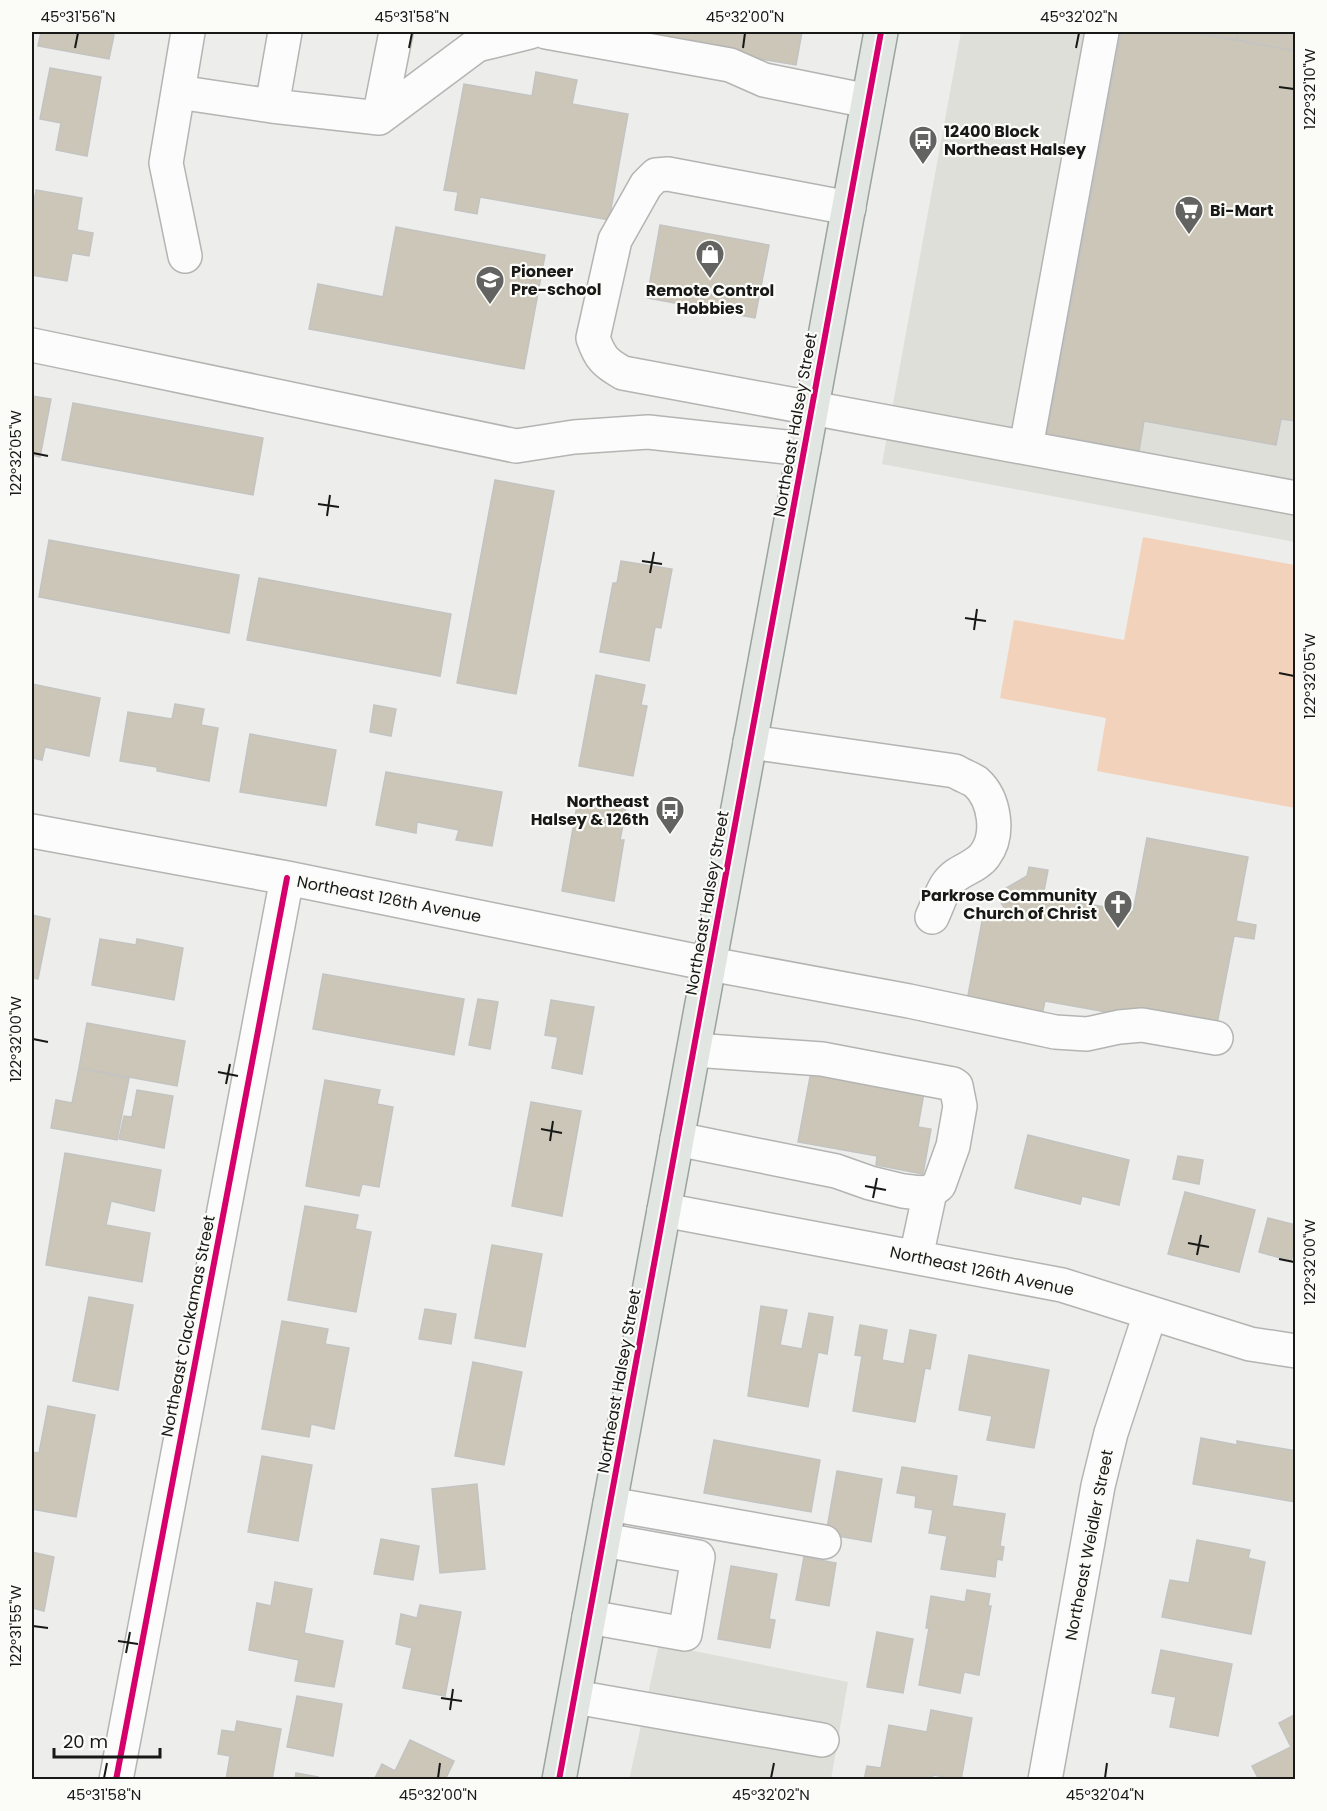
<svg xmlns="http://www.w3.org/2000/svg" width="1327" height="1811" font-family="Poppins,sans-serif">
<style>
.built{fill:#dedfd9}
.green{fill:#f2d2ba}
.building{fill:#ccc6b8;stroke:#c3c3c2;stroke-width:1.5}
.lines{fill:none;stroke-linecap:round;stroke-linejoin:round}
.minor-casing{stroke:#b4b4b3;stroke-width:36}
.major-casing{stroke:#9aa39c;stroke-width:36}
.minor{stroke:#fcfcfc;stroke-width:33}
.major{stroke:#e1e6e2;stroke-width:33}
.cycleway-casing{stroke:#fbfbf8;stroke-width:10}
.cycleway{stroke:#d6006c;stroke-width:6}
.ticks{fill:none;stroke:#181817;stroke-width:2}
.labels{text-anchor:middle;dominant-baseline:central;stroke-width:4.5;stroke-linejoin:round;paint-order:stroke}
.poi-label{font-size:16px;font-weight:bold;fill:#181817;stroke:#fbfbf8;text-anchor:start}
.street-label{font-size:16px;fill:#181817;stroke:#fbfbf8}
.neatline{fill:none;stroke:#181817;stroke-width:2}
.ticks-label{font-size:15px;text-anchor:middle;fill:#181817}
</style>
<rect width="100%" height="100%" fill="#ededec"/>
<path class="built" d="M961,32h334v510l-413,-78z
M659,1644l189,38 -17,97 -202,1z"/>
<path class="green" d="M1143,537l152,28v243l-198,-37 9,-53 -106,-20 14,-78 110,20z"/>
<path class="building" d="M41,32h56l17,3 -5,24 -71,-13z
M604,32h198l-6,33z
M1121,32h69l106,19v370l-15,-2 -5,26 -132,-24 -5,30 -92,-17z
M1190,32h48l-1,8z
M1238,32h58v19l-59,-11z
M50,68l51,9 -14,79 -31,-6 5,-27 -21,-4z
M536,72l41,8 -5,24 56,10 -19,106 -129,-23 -3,17 -22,-4 3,-18 -14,-2 20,-106 68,12z
M36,190l46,8 -5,32 16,3 -4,23 -17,-3 -5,28 -35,-6v-61z
M660,225l109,20 -14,73 -108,-20z
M396,227l149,28 -21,114 -215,-40 9,-45 65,13z
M32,396l19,3 -11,58 -8,-2z
M73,403l190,35 -10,57 -191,-35z
M495,480l59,11 -38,203 -59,-11z
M49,540l190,35 -10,58 -190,-36z
M621,561l51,8 -11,59 -6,-1 -6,34 -49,-9 13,-69h4z
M259,578l192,36 -11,62 -193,-36z
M596,675l49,10 -4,20 6,1 -14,70 -54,-10z
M32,684l68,14 -11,58 -44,-9 -3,13 -10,-2z
M175,704l29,5 -3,16 17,3 -9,53 -52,-10v-4l-37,-6 8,-49 44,7z
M374,705l22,4 -5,27 -21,-4z
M250,734l86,16 -10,56 -86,-14z
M386,772l116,20 -10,54 -36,-6 3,-10 -42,-8 -1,11 -40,-8z
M578,800l48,9 -6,31h4l-10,61 -52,-10z
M1147,838l101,19 -12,64 20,4 -2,14 -20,-3 -18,93 -87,-13 -84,-15 -4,19 -75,-14 18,-95 13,3 8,-5 -9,-15 31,-18 2,-9 19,3 -5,26 90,16z
M32,915l18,4 -12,60 -6,-1z
M100,939l36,6 1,-6 46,9 -9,52 -82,-15z
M323,974l141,25 -10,56 -141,-26z
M478,999l20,3 -8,47 -21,-4z
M551,1000l43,7 -12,67 -30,-6 6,-31 -13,-2z
M87,1023l98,18 -8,45 -98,-18z
M812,1066l113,21 -7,40 13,2 -8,45 -47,-9 1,-9 -79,-14z
M79,1068l50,10 -12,62 -66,-12 5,-28 16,3z
M325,1080l55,10 -3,14 16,3 -14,80 -17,-3 -3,12 -53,-10z
M137,1090l36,6 -9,52 -45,-9 5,-23 8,1z
M531,1102l50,9 -19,105 -50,-10z
M1028,1135l101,25 -10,45 -37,-9 -2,8 -65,-16z
M65,1153l96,17 -7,41 -43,-10 -5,24 44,8 -8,49 -96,-17z
M1178,1156l25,4 -4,24 -26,-5z
M1185,1192l70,18 -16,62 -71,-18z
M305,1206l53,9 -3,14 16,3 -15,80 -68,-12z
M1268,1218l28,7v19l-5,17 -32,-9z
M492,1245l50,9 -17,93 -50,-9z
M89,1297l44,8 -15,85 -45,-9z
M761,1306l26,4 -7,35 22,4 7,-36 24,4 -6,37 -9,-2 -10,55 -60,-11z
M425,1309l31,5 -5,30 -32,-5z
M282,1321l46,8 -3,15 24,4 -15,81 -23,-5 -2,13 -47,-8z
M860,1325l27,5 -5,30 22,4 6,-34 26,5 -6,34 -5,-1 -10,54 -62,-11 9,-55 -7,-1z
M969,1355l80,15 -15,78 -47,-8 5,-24 -33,-6z
M473,1362l49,10 -18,93 -49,-9z
M48,1406l47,9 -19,102 -44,-8v-57l7,1z
M1201,1438l36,7v-4l59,10v51l-103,-18z
M714,1440l106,20 -9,52 -107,-19z
M262,1456l50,9 -14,76 -50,-9z
M902,1467l55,9 -5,30 53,8 -5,32 4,1 -2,13 -5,-1 -2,18 -54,-8 6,-33 -18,-3 4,-23 -18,-3 1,-11 -19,-3z
M837,1471l45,8 -11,63 -45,-8z
M477,1484l8,85 -45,4 -8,-84z
M381,1539l38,7 -6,34 -39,-6z
M1197,1540l53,10 -2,8 17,4 -14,72 -89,-17 8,-37 19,3z
M32,1552l22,5 -10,54 -12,-3z
M804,1557l32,6 -7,43 -33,-6z
M731,1566l46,8 -8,45 6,1 -5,28 -52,-9z
M275,1582l37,7 -8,44 39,8 -9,46 -39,-6 4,-21 -50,-10 8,-47 14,3z
M967,1590l23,4 -2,12h3l-12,69 -15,-3 -4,21 -41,-8 10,-57h-3l5,-32 34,6z
M420,1605l41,7 -16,84 -42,-8 9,-40 -16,-4 5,-30 16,4z
M877,1632l36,7 -10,54 -36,-6z
M1161,1650l71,14 -14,72 -48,-9 6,-30 -24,-4z
M297,1696l45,8 -9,52 -46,-9z
M931,1710l41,8 -11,62 -28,-5v5h-69l3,-14 14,2 8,-43 38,7z
M1296,1714v66h-37l-7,-14 39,-19 -12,-24z
M237,1721l44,8 -9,51h-46l4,-24 -12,-2 4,-24 13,2z
M410,1740l44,21 -9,19h-71l8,-16 13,7z
M296,1773l22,4v3h-23z"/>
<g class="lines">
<g class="minor-casing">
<path id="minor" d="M546,32l184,33 34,15 104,21
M178,92l94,14 107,12 98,-73 53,-13
M272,106l13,-74
M379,118l17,-86
M849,208l-181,-34 -12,1 -10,10 -31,55 -22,98c7,20 12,25 30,35l673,125
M185,256l-19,-93 22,-131
M32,345l484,101 58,-9 74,-5 156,17
M1026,447l76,-415
M750,742l205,29c6,4 15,7 21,11 19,17 24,53 9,73 -9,13 -28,15 -37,28 -7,9 -11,24 -16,34
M32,831l255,47 423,86 199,37 146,31 32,2 32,-7 23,-2 74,13
M677,1139l159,32 34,12 33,8 17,2 10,-1 9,-7 14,-39 7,-40 -4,-20 -3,-2 -131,-25 -128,-9
M664,1210l398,75 188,59 46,7
M916,1257l14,-65
M610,1504l214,38
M589,1617l96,17 13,-77 -94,-17
M575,1697l247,43
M116,1780l171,-902
M1045,1780l53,-294 13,-53 39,-119"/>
</g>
<g class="major-casing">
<path id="major" d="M559,1780l322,-1748"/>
</g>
<use href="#minor" class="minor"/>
<use href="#major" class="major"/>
<g class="cycleway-casing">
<path id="cycleway" d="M116,1780l171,-902
M559,1780l322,-1748"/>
</g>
<use href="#cycleway" class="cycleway"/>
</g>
<path class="ticks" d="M75,48l3,-15M409,48l3,-15M743,48l2,-15M1076,48l3,-15M1279,87l15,2M33,453l15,3M318,504l21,3M327,516l3,-21M642,561l20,3M650,573l4,-21M965,618l21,3M974,630l3,-21M1279,673l15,3M33,1039l15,3M218,1072l20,4M226,1084l4,-20M541,1129l21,4M550,1141l3,-20M865,1186l21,4M873,1198l4,-20M1188,1243l21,4M1197,1255l4,-20M1279,1259l15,3M33,1626l15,2M118,1641l20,3M126,1653l4,-21M441,1698l21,3M450,1710l3,-21M104,1778l3,-15M438,1778l2,-15M771,1778l3,-15M1105,1778l2,-15"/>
<defs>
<g id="bus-pin" transform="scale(1.5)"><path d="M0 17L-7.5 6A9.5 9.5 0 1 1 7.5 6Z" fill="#636362" stroke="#fbfbf8"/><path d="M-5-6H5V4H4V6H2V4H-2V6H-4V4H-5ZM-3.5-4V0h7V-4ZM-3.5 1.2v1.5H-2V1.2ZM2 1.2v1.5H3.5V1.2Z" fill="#fff"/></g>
<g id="supermarket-pin" transform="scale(1.5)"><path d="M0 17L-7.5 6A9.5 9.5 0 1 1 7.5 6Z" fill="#636362" stroke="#fbfbf8"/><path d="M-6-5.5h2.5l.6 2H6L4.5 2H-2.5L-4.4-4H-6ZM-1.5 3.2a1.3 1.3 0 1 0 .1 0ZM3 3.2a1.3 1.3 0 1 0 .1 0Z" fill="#fff"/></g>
<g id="shop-pin" transform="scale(1.5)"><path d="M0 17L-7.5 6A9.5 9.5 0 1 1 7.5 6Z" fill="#636362" stroke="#fbfbf8"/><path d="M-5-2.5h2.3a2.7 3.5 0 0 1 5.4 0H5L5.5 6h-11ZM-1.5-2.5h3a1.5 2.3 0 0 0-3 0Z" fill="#fff"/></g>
<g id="school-pin" transform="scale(1.5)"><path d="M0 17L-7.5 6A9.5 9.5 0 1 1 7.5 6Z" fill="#636362" stroke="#fbfbf8"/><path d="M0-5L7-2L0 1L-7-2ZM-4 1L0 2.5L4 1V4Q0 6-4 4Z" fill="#fff"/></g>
<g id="church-pin" transform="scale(1.5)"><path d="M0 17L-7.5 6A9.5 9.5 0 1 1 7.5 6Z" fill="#636362" stroke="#fbfbf8"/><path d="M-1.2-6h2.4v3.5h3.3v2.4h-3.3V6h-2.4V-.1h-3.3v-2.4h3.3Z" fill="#fff"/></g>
</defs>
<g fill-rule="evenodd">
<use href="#bus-pin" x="923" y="140"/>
<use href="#supermarket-pin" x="1189" y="210"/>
<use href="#shop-pin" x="710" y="254"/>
<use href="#school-pin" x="490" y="280"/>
<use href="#bus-pin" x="670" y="810"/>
<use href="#church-pin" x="1118" y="904"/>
</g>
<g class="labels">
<g class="poi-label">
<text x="944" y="131">12400 Block<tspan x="944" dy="18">Northeast Halsey</tspan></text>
<text x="1210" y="210">Bi-Mart</text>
<text x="511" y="271">Pioneer<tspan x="511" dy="18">Pre-school</tspan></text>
<text x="710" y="290" text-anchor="middle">Remote Control<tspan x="710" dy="18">Hobbies</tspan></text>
<text x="649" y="801" text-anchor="end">Northeast<tspan x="649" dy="18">Halsey &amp; 126th</tspan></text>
<text x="1097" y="895" text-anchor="end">Parkrose Community<tspan x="1097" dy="18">Church of Christ</tspan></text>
</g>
<g class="street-label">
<text transform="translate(795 425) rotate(-80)">Northeast Halsey Street</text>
<text transform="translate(389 899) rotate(11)">Northeast 126th Avenue</text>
<text transform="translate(707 903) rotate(-80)">Northeast Halsey Street</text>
<text transform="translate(982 1271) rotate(12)">Northeast 126th Avenue</text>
<text transform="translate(188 1326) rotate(-79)">Northeast Clackamas Street</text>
<text transform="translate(619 1381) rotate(-80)">Northeast Halsey Street</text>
<text transform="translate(1089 1545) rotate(-79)">Northeast Weidler Street</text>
</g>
</g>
<rect width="1327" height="1811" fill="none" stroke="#fbfbf8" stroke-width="66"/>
<path d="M54 1748v9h106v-9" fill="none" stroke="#181817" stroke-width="3"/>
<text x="63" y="1748" font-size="18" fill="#181817" stroke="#fbfbf8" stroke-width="4.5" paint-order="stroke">20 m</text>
<rect x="33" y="33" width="1261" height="1745" class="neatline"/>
<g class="ticks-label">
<text x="78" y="22">45°31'56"N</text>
<text x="412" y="22">45°31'58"N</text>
<text x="745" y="22">45°32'00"N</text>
<text x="1079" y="22">45°32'02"N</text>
<text transform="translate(1310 89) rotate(-90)" y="5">122°32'10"W</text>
<text transform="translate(16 453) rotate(-90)" y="5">122°32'05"W</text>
<text transform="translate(1310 676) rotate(-90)" y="5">122°32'05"W</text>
<text transform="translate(16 1039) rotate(-90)" y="5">122°32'00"W</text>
<text transform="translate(1310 1262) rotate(-90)" y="5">122°32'00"W</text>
<text transform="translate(16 1626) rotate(-90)" y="5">122°31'55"W</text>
<text x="104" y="1800">45°31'58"N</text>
<text x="438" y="1800">45°32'00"N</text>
<text x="771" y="1800">45°32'02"N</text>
<text x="1105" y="1800">45°32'04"N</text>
</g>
</svg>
